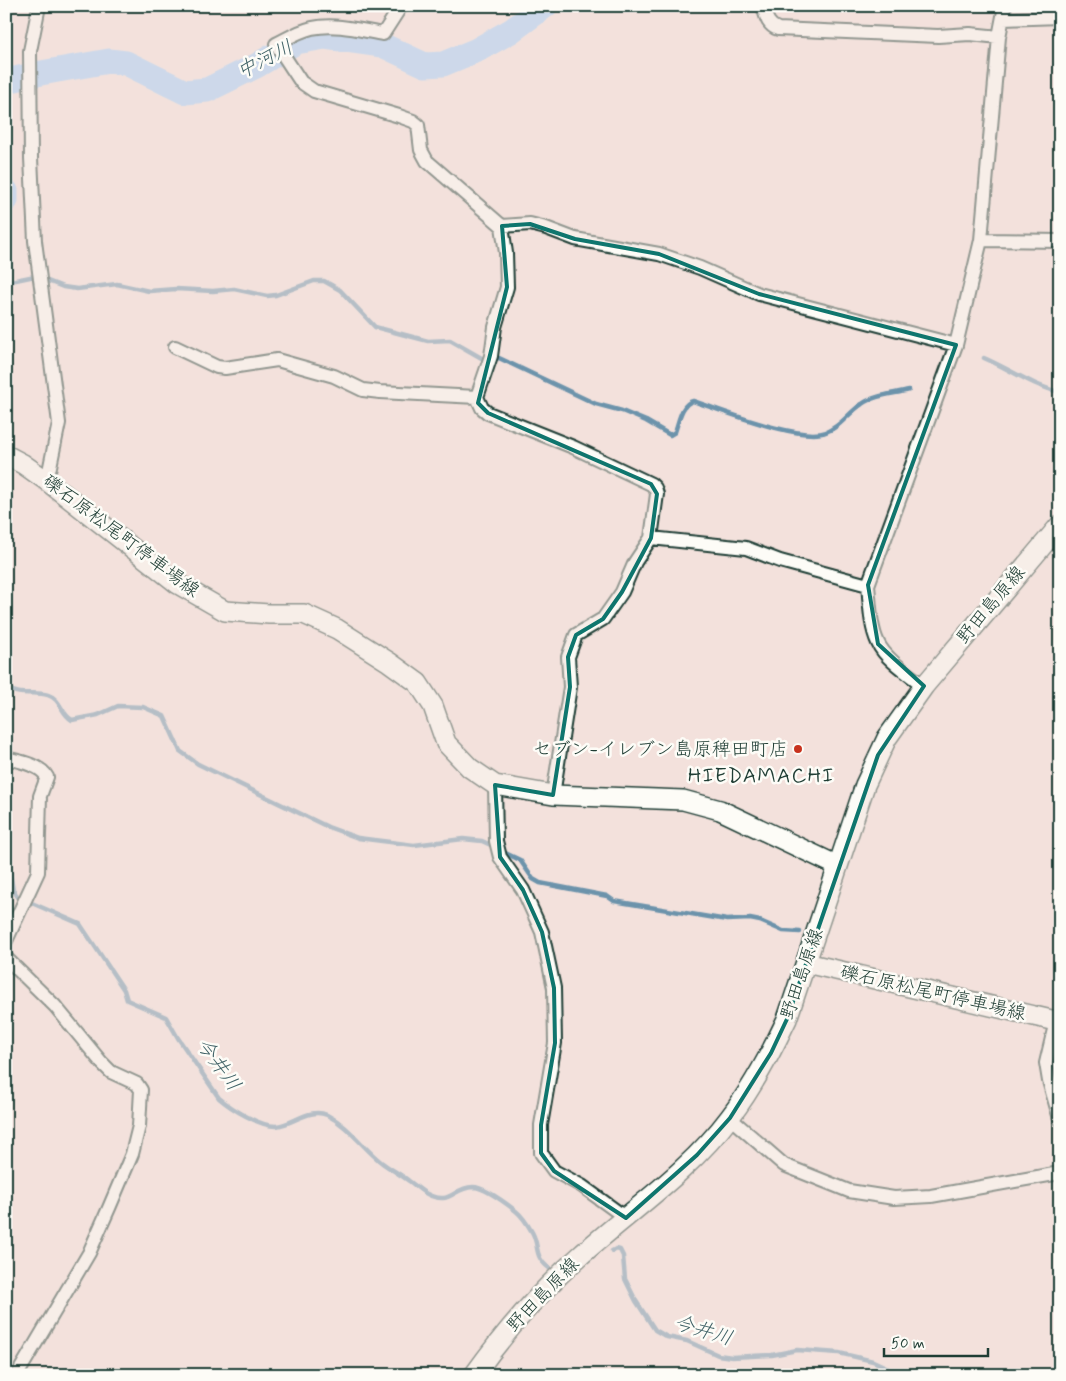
<svg xmlns="http://www.w3.org/2000/svg" width="1066" height="1381" font-family="Mynerve,'Klee One',sans-serif">
<style>
.lines{fill:none;stroke-linecap:round;stroke-linejoin:round}
.stream{stroke:#6c93ab;stroke-width:4.5}
.river{stroke:#a0cdfa;stroke-width:25}
.minor-casing{stroke:#1f3d34;stroke-width:16}
.secondary-casing{stroke:#1f3d34;stroke-width:22}
.minor{stroke:#fdfcf7;stroke-width:12}
.secondary{stroke:#fdfcf7;stroke-width:19}
.marked{fill:none;stroke:#0f766e;stroke-width:4;stroke-linejoin:round}
.poi-dot{fill:#c8321e;stroke:#fdfcf7;stroke-width:2}
.labels{text-anchor:middle;dominant-baseline:central;stroke-width:5;stroke-linejoin:round;paint-order:stroke}
.street-label{font-size:19px;fill:#1f3d34;stroke:#fdfcf7}
.poi-label{font-size:19px;fill:#1f3d34;stroke:#fdfcf7;text-anchor:end}
.water-label{font-size:20px;font-style:italic;fill:#3f6166;stroke:#fdfcf7}
.quarter-label{font-size:21px;letter-spacing:1px;fill:#1f3d34;stroke:#fdfcf7}
</style>
<rect width="100%" height="100%" fill="#f3e1dc"/>
<filter id="ink" filterUnits="userSpaceOnUse"><feTurbulence type="fractalNoise" baseFrequency=".02" numOctaves="2"/><feDisplacementMap in="SourceGraphic" scale="10" xChannelSelector="R" yChannelSelector="G"/><feConvolveMatrix kernelMatrix="1 2 1 2 8 2 1 2 1" color-interpolation-filters="sRGB"/></filter>
<g filter="url(#ink)">
<g class="lines">
<path class="stream" d="M6,282l29,-6 28,11 14,2 40,-5 32,7 27,-2 37,2 21,-2 33,7 9,-1 38,-14h10l16,9 35,37 53,14 22,-1 35,20 14,-2 97,46 26,7 24,10 24,14 5,-3c4,-11 6,-28 18,-31 28,9 107,41 133,31 16,-6 22,-19 36,-28 13,-9 32,-10 47,-14
M984,358c26,11 48,28 76,34
M6,687c15,11 27,3 42,8 13,4 13,19 24,25l26,-5 20,-9 25,1 21,9 16,35 18,13 130,63 30,11 56,7 49,-6 19,2 13,6
M6,850l7,40 5,7 62,27 44,66 3,10 39,17 12,21 41,60c13,11 40,28 57,28 17,-1 33,-19 51,-11 22,11 35,32 54,47 9,7 19,12 28,19 6,4 12,10 18,13 24,12 25,-6 46,-7 11,0 34,17 43,24 5,4 12,14 16,21 8,14 1,24 17,36
M501,851l19,9 13,19 7,4 67,13 7,5 113,19 23,-1 10,2 23,10 17,1
M612,1251l4,-2 4,1 3,6 2,23 11,22 19,29 12,7 20,4 31,14 14,2 40,-2 25,-5 42,3 34,8 13,6 7,8"/>
<path class="river" d="M6,83l5,-3 30,-7 68,-12 17,2 59,29 22,-2 49,-24 40,-24 29,-5 57,8 43,20 18,-1 34,-14 34,-19 34,-25
M6,191v9"/>
<g class="minor-casing">
<path id="minor" d="M39,6l-9,45 1,107 4,83 24,182 -12,58
M401,6l-18,28c-23,-4 -48,-11 -71,-6 -13,3 -24,10 -36,16l25,38 13,9 85,25 14,5 5,4 3,25 6,11 75,65
M763,6c3,10 4,19 15,23l160,7 32,-2 29,3
M1003,19l57,-2
M981,240l79,1
M175,347l42,20 8,1 52,-8 57,16 29,14 17,2 97,5
M651,538l95,10 34,13 88,24 88,-240
M868,585c2,19 2,41 10,58 7,16 32,32 46,43
M6,758c13,3 35,7 41,19l-7,19 -2,76 -32,69
M495,785l1,56 4,16 23,33 19,42 12,56 1,55 -14,82v28l13,18 28,15 44,32
M553,795l17,-108 -2,-30 8,-22 27,-16 19,-27 13,-30 16,-24 6,-44 -2,-6 -4,-4 -78,-37 -85,-34 -6,-5 -5,-11 14,-41 4,-29 12,-40 -1,-34 -4,-27 28,-2 16,4 29,11 84,15 41,14 59,26 197,51 25,-105 18,-203 6,-31
M6,958l49,48 47,57 9,9 26,12 4,6 -2,36 -7,28 -23,54 -20,45 -72,122
M1056,1021l-10,42 3,18 11,38
M730,1118l54,47 65,26 45,7 37,-2 129,-23"/>
</g>
<g class="secondary-casing">
<path id="secondary" d="M6,455l17,9 24,17 131,103 47,27 44,3h35l33,15 52,33 29,21 15,23 13,37 24,25 25,17 58,10 130,5 37,10 118,56
M806,963l254,59
M474,1375c31,-43 66,-84 106,-119 50,-45 109,-84 150,-139 23,-30 41,-64 57,-98l78,-234 22,-47 37,-52 136,-161"/>
</g>
<use href="#minor" class="minor"/>
<use href="#secondary" class="secondary"/>
</g>
</g>
<path d="M0 0H1066V1381H0ZM530,224l45,15 84,15 100,40 197,51 -88,240 10,59 46,42 -46,69 -91,264 -16,34 -41,65 -33,37 -71,63 -72,-47 -13,-18v-28l14,-82 -1,-55 -12,-56 -19,-42 -23,-33 -5,-72 58,10 17,-108 -2,-30 8,-22 27,-16 19,-27 29,-54 6,-44 -6,-10 -163,-71 -10,-10 29,-116 -5,-61z" fill="#f3e1dc" fill-opacity=".55" fill-rule="evenodd"/>
<path class="marked" d="M530,224l45,15 84,15 100,40 197,51 -88,240 10,59 46,42 -46,69 -91,264 -16,34 -41,65 -33,37 -71,63 -72,-47 -13,-18v-28l14,-82 -1,-55 -12,-56 -19,-42 -23,-33 -5,-72 58,10 17,-108 -2,-30 8,-22 27,-16 19,-27 29,-54 6,-44 -6,-10 -163,-71 -10,-10 29,-116 -5,-61z"/>
<circle class="poi-dot" cx="798" cy="749" r="5"/>
<g class="labels">
<g class="street-label">
<text transform="translate(121 536) rotate(37)">礫石原松尾町停車場線</text>
<text transform="translate(991 605) rotate(-50)">野田島原線</text>
<text transform="translate(802 974) rotate(-71)">野田島原線</text>
<text transform="translate(933 993) rotate(13)">礫石原松尾町停車場線</text>
<text transform="translate(543 1295) rotate(-46)">野田島原線</text>
</g>
<g class="poi-label">
<text x="788" y="749">セブン-イレブン島原稗田町店</text>
</g>
<g class="water-label">
<text transform="translate(265 60) rotate(-27)">中河川</text>
<text transform="translate(218 1065) rotate(54)">今井川</text>
<text transform="translate(703 1331) rotate(17)">今井川</text>
</g>
<g class="quarter-label">
<text x="761" y="776">HIEDAMACHI</text>
</g>
</g>
<rect width="1066" height="1381" fill="none" stroke="#fdfcf7" stroke-width="25"/>
<rect x="12" y="12" width="1041" height="1356" fill="none" stroke="#1f3d34" stroke-width="2" filter="url(#ink)"/>
<path d="M884 1348v8h104v-8" fill="none" stroke="#1f3d34" stroke-width="2.5"/>
<text x="891" y="1348" font-size="15" fill="#1f3d34" stroke="#fdfcf7" stroke-width="4" paint-order="stroke">50 m</text>
</svg>
